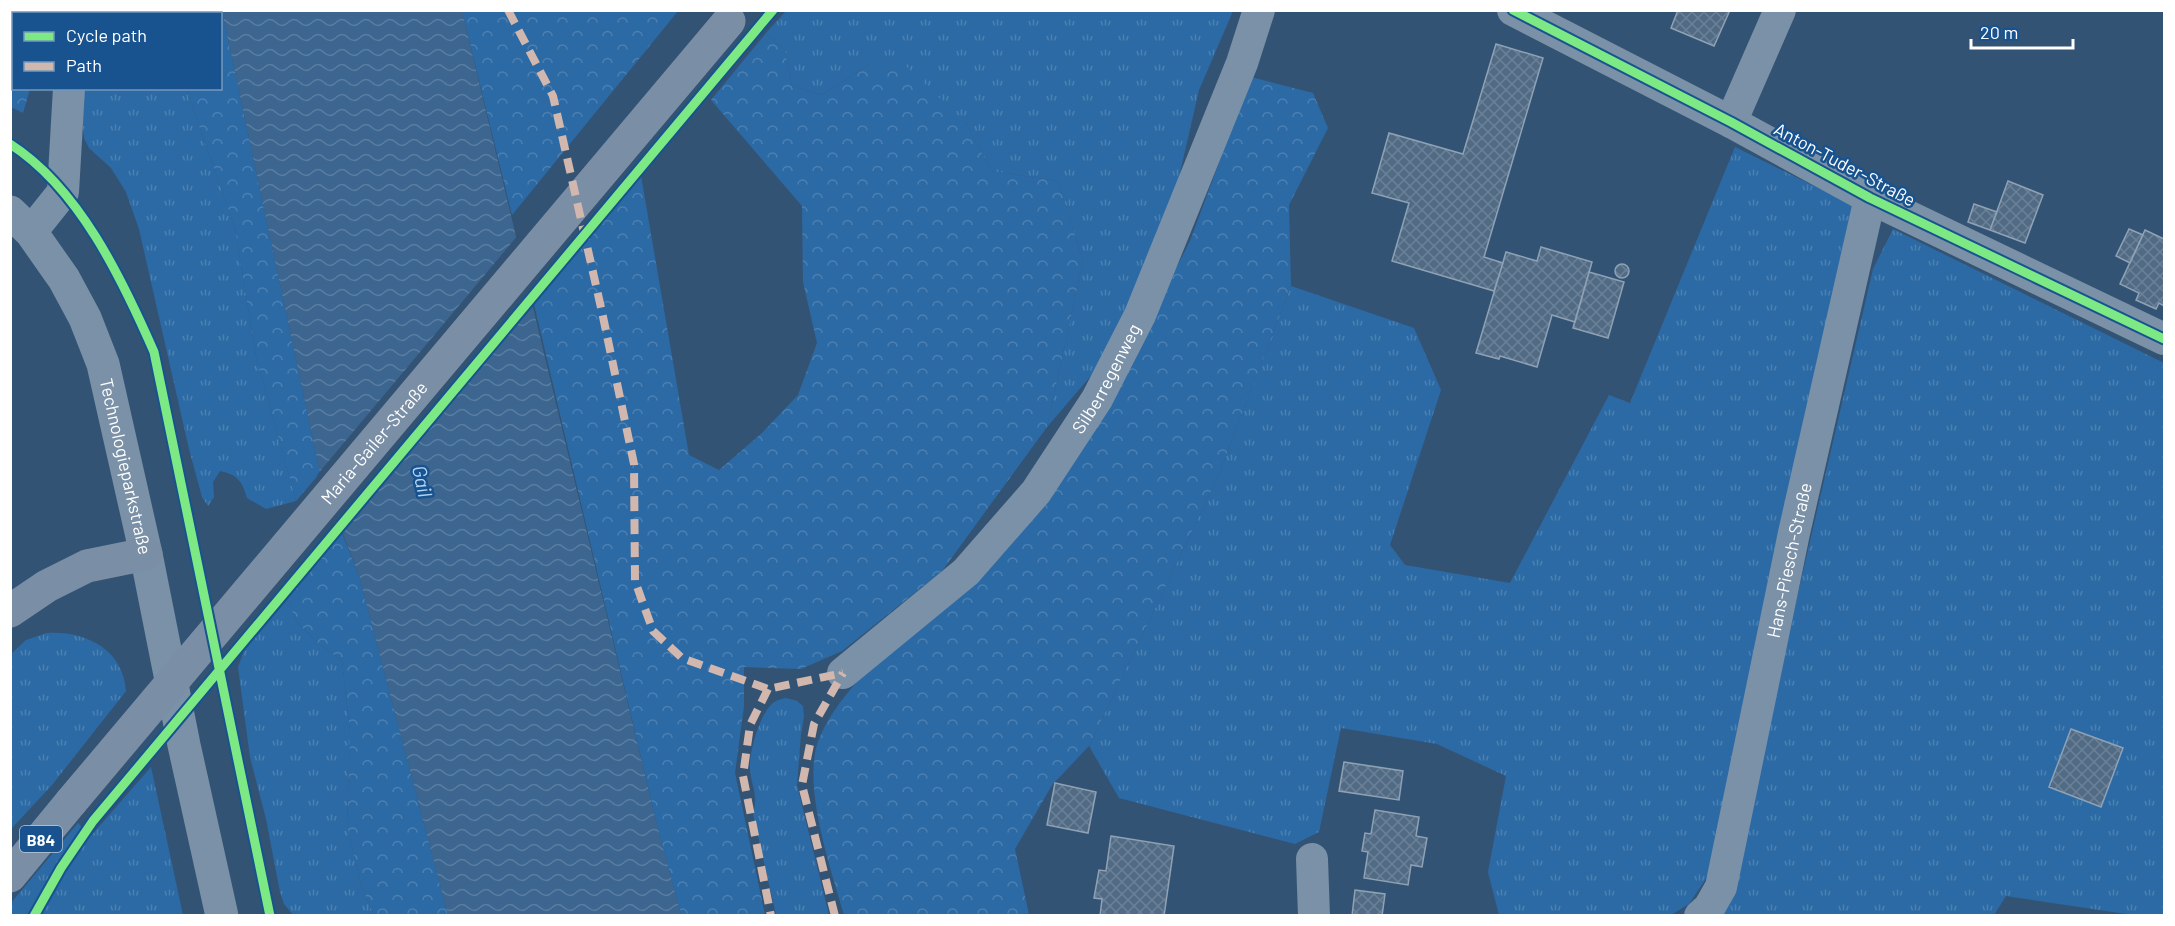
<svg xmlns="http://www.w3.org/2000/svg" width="2175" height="926" font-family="Barlow,sans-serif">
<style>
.grass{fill:url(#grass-tufts)}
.forest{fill:url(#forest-crowns)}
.water{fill:url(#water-waves)}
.pier{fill:#335374}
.building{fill:url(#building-cross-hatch);stroke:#8fa2b5;stroke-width:1.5}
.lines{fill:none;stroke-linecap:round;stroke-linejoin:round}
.minor{stroke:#7a91a7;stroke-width:32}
.tertiary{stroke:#7a91a7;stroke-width:33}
.primary{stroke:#7a8fa6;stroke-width:33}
.primary-bridge{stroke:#7a8fa6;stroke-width:33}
.quiet{stroke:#d1b7ad;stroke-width:8;stroke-dasharray:15 8;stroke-linecap:butt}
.cycleway-casing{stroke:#18538f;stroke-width:13}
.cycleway{stroke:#7ce984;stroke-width:9}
.labels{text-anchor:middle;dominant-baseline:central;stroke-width:5;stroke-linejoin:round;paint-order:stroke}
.shield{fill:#18538f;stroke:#bacbdd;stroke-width:1.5}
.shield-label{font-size:16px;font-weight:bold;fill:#fff}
.street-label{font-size:18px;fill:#fff;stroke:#18538f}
.water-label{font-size:20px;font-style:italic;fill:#b1d5f6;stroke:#18538f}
</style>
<defs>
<pattern id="grass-tufts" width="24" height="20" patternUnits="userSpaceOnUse" patternTransform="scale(1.5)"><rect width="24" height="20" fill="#2c6aa5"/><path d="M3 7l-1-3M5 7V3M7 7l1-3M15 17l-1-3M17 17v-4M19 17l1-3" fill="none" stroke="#4c80b2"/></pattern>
<pattern id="forest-crowns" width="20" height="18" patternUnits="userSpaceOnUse" patternTransform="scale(1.5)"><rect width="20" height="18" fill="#2c6aa5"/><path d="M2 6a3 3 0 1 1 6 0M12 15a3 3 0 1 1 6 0" fill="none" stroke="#4c80b2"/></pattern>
<pattern id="water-waves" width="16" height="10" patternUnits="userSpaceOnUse" patternTransform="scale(1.5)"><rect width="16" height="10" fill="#3c6690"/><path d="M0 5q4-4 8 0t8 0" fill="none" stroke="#597da1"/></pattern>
<pattern id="building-cross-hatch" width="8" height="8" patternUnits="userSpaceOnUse" patternTransform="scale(1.5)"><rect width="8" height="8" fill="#516b85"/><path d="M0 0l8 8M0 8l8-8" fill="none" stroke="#6b8197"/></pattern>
</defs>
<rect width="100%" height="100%" fill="#335374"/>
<path class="grass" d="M786,11h447l-34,79 -20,87 -33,92 -51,102 -48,56 36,-166 -25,-80 -67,-10 -25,-48 -95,-60 -49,32 -30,-9 -7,-36 -19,-17z
M81,89h105l49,139 21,128 40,145 -30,8 -19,-11c-5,-17 -9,-23 -27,-27l-7,11 1,15 -6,9 -6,-9 -13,-48 -50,-220 -13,-37 -15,-24 -22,-20 -5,-10 -4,-35z
M1735,147l122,60 -148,667 -20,30 -18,11h-172l-11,-43 18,-96 -69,-32 -96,-16 -22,104 -24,12 -176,-46 -30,-52 128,-267 74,-193 123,42 27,62 -51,155 15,20 105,18 99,-188 21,8z
M1893,229l271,134v552h-31l-127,-19 -12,19 -269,1 -1,-3 149,-644z
M287,600l10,22 21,21 24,18 8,71 -3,93 14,60 13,30h-81l-9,-11 -4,-12 -14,-73 -16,-62 -12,-90 6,-16z
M47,633c37,-2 76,15 79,58l-74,94 -41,44v-175l15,-14z
M786,698l11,3 6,5 1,11 -3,17 -4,51 32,130h-53l-23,-101c6,-22 -2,-26 -3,-46 -1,-16 10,-55 23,-65 4,-3 8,-4 13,-5z
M151,767l32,148h-172v-12l67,-80 12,14z"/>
<path class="forest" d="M10,11h43l-1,2 -38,1v74l16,1 -7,24 -12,-6z
M158,11h64l98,462 -24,28 -40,-145 -21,-128 -49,-139 34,-1v-74l-61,-1z
M462,11v-1l216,1 -166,204z
M766,33l19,17 7,36 30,9 49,-32 33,1 62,59 25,48 67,10 25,80 -36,166 -105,144 -100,80 -41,18 -57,-2v39l-9,67 30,142h-84l-25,-94 -122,-517 107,-128 48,279 30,15 43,-37 36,-38 19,-52 -14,-61 -1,-76 -91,-106z
M1251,77l62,16 15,35 -39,77 2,81 -74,193 -128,267 -37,39 -37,64 14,66h-185c-13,-46 -43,-131 -25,-176 11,-27 29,-47 47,-68l248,-281 76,-149z
M342,533l17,43 89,339h-74l-13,-30 -14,-60 3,-93 -8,-71 -24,-18 -21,-21 -10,-22z"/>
<path class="water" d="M222,11h240l194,810 25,94h-233l-89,-339 -39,-103z"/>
<path class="pier" d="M519,234l17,68 -196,234 -23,-61z"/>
<path class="building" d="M1678,10h52l-16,36 -43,-18z
M1496,44l47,14 -59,199 19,6 -9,28 -102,-30 17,-58 -37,-10 17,-60 74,21z
M2008,181l35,14 -18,48 -35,-13z
M1974,204l23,8 -7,18 -22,-8z
M2129,229l14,6 -13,28 -14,-7z
M2145,230l19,9v67l-5,-3 -3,6 -20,-9 3,-7 -19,-9z
M1541,247l51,15 -17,60 -23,-7 -15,52 -37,-11 -1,3 -23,-6 30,-101 31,9z
M1615 271a7 7 0 1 1 14 0a7 7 0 1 1-14 0Z
M1589,272l35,10 -16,56 -35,-10z
M2071,729l52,19 -22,59 -52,-20z
M1344,762l59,9 -4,29 -60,-9z
M1055,783l41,9 -8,41 -41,-8z
M1375,810l44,7 -3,19 11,2 -5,29 -11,-2 -3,20 -44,-7 4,-26 -6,-1 3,-18 6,1z
M1111,836l63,10 -10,70h-64l2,-17 -8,-1 5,-28 7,1z
M1355,890l30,4 -3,22h-30z"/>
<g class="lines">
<g class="minor">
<path d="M1513,10l218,112 139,76 294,141"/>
<path d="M73,14v-4"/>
<path d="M1731,122l49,-112"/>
<path d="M31,232l32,-40 6,-104"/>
<path id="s1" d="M843,673l123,-101 70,-80 61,-93 43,-84 102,-252 17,-53"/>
<path d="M1312,859l2,57"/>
<path id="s2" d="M1700,916l9,-8 12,-21 73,-354 76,-335"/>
</g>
<path class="tertiary" id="s3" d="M10,212l21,20 33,47 21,39 18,46 43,190 38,191 38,171"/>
<path class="primary" d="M10,611l37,-25 40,-20 59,-12
M10,876l61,-74"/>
<path class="primary-bridge" id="s4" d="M71,802l658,-781"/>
<path class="quiet" d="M508,10l45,86 49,216 32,152 1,117 18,50 29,27 86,31 75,-16
M768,689l-18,36 -7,51 28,140
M835,916l-33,-131 12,-61 29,-51"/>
<g class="cycleway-casing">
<path id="cycleway" d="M1513,10l218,112 139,76 294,141
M10,144c69,44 112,135 144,208l116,564
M34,916l27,-48 32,-47 680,-811"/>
</g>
<use href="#cycleway" class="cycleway"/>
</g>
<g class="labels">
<rect class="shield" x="20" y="826" width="42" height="26" rx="4.5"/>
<g class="shield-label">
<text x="41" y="839">B84</text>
</g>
<g class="street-label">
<text transform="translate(1845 164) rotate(28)">Anton-Tuder-Straße</text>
<text stroke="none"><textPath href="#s1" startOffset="399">Silberregenweg</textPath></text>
<text stroke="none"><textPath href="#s4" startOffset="470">Maria-Gailer-Straße</textPath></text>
<text stroke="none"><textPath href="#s3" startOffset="285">Technologieparkstraße</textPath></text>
<text stroke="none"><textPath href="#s2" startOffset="370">Hans-Piesch-Straße</textPath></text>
</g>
<g class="water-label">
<text transform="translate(423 481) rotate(77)">Gail</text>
</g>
</g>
<rect width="2175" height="926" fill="none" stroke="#ffffff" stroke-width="24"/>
<rect x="12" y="12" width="210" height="78" fill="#18538f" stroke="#7498bc" stroke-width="1.5"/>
<rect x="24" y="32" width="30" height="9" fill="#7ce984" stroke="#7498bc" stroke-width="1.5"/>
<text x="66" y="42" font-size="18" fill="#ffffff">Cycle path</text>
<rect x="24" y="62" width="30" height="9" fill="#d1b7ad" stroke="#7498bc" stroke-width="1.5"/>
<text x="66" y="72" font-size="18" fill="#ffffff">Path</text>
<path d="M1971 39v9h102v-9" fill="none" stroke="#ffffff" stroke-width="3"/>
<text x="1980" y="39" font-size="18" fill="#ffffff" stroke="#18538f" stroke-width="4.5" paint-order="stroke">20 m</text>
</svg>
